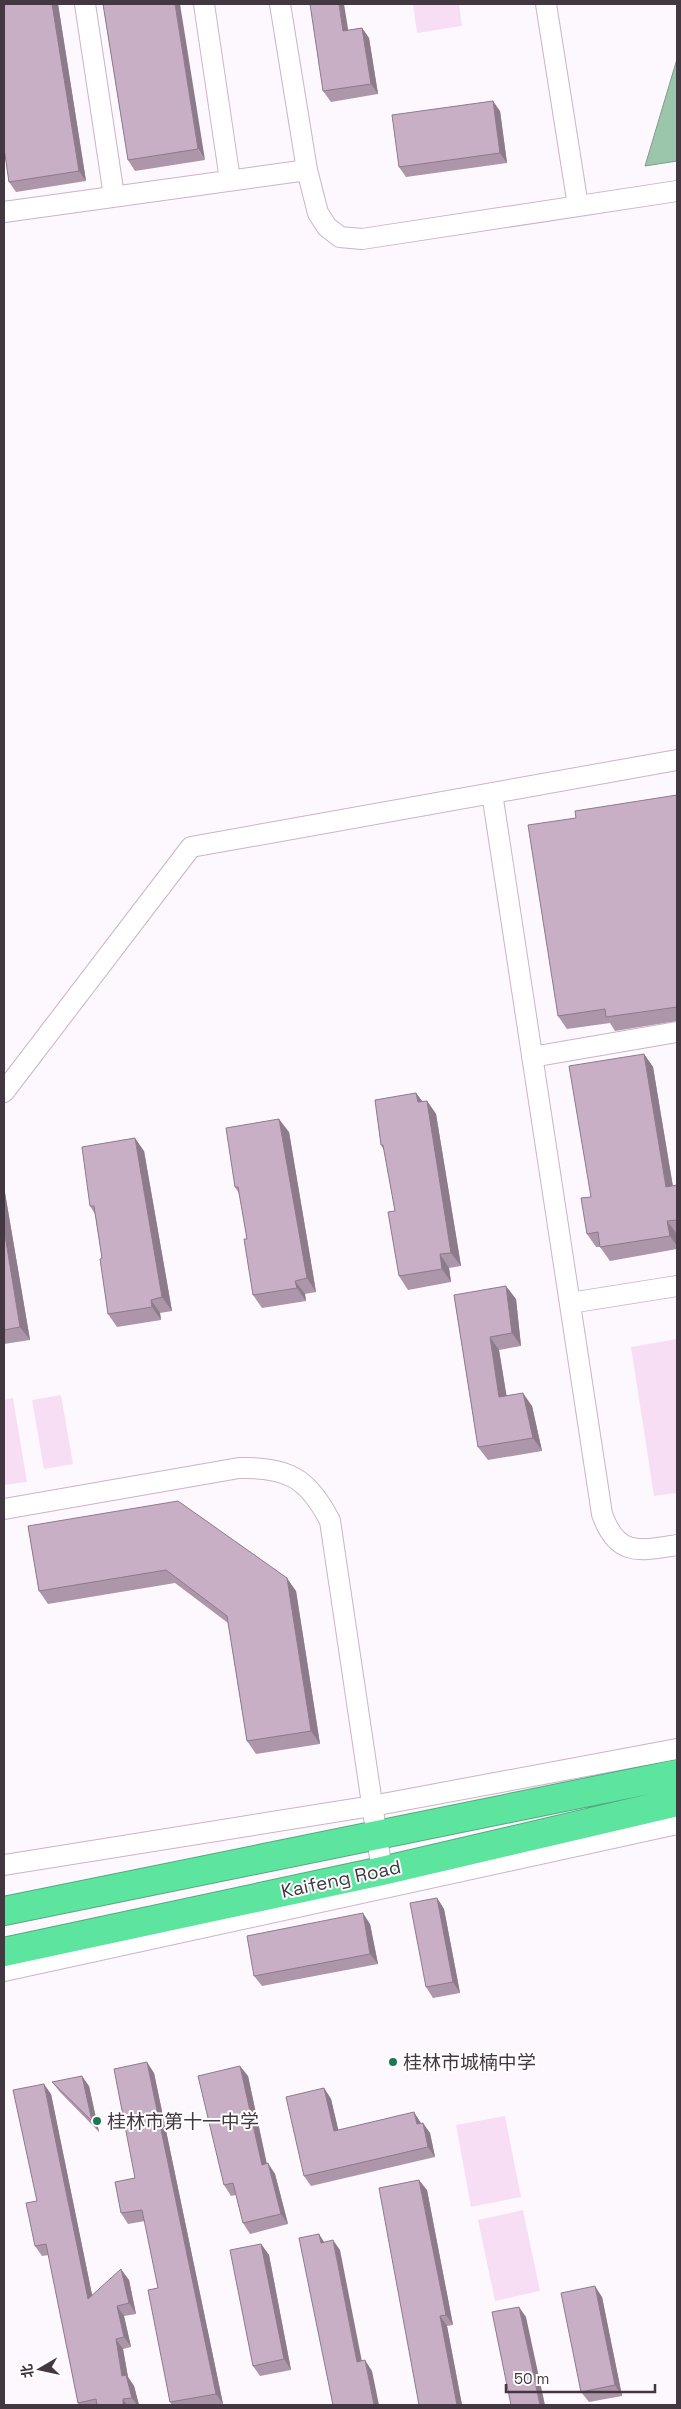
<svg xmlns="http://www.w3.org/2000/svg" width="681" height="2409" font-family="'Space Grotesk','Noto Sans SC',sans-serif">
<style>
.green{fill:#f8def5}
.water{fill:#9bc6ac;stroke:#819b8c}
.lines{fill:none;stroke-linecap:round;stroke-linejoin:round}
.minor-casing{stroke:#cdb2c9;stroke-width:22}
.highway-casing{stroke:#54a87f;stroke-width:30}
.minor{stroke:#fff;stroke-width:20}
.highway{stroke:#5de5a0;stroke-width:28}
.wall{fill:#ad96aa}
.shaded-wall{fill:#8d7a8b}
.building{fill:#c9afc6;stroke:#8d7a8b}
.poi-dot{fill:#1c784e;stroke:#fff;stroke-width:2}
.labels{text-anchor:middle;dominant-baseline:central;stroke-width:4;stroke-linejoin:round;paint-order:stroke}
.street-label{font-size:19px;fill:#433841;stroke:#fff}
.poi-label{font-size:19px;fill:#433841;stroke:#fff;text-anchor:start}
</style>
<rect width="100%" height="100%" fill="#fdf8fd"/>
<path class="green" d="M413,4h46l3,22 -45,7z
M677,1339v154l-23,3 -23,-149z
M61,1395l12,69 -29,5 -12,-69z
M13,1398l14,84 -23,3v-85z
M505,2116l16,81 -50,10 -15,-82z
M523,2210l17,81 -45,10 -17,-81z"/>
<path class="water" d="M677,59v102l-32,5z"/>
<g class="lines">
<g class="minor-casing">
<path id="minor" d="M85,4l29,192
M204,4l26,176
M280,4l27,166 11,43 9,14 13,10 22,2 315,-48
M546,4l32,202
M4,212l303,-42
M492,793l110,721c15,43 37,37 75,31
M532,1057l145,-25
M4,1092l187,-245 486,-87
M570,1303l107,-17
M4,1509l235,-41c49,-1 69,10 91,53l52,350
M4,1865l368,-59 305,-57
M4,1971l673,-147"/>
</g>
<g class="highway-casing">
<path id="highway" d="M4,1911l673,-137
M4,1952l378,-81 295,-69"/>
</g>
<use href="#minor" class="minor"/>
<use href="#highway" class="highway"/>
</g>
<path class="wall" d="M4,4h54l28,177 -70,11 -7,-10z
M103,4l102,156 -70,11 -7,-11z
M362,28l7,10 9,56 -47,8 -8,-11 26,-61z
M500,111l7,52 -101,14 -7,-10z
M677,795v226l-62,10 -5,-8 -43,6 -9,-13 18,-198z
M644,1054l9,13 20,119 4,-1v64l-67,12 -10,-14h-4l-9,-13 4,-37z
M416,1093l6,9 5,-1 9,13 25,152 -12,2 2,14 -43,8 -9,-14 -4,-65 -11,-61 -3,-5z
M289,1132l27,160 -11,2 1,7 -44,7 -9,-13 -6,-56 -7,-44 -5,-8z
M144,1151l28,160 -12,2 1,7 -44,7 -9,-13 -6,-56 -7,-44 -5,-8z
M4,1187l26,153 -26,4z
M454,1295l62,4 5,47 -22,4 7,45 26,11 10,45 -54,9 -10,-13z
M28,1526l268,65 24,153 -64,10 -9,-13 -19,-118 -53,-40 -127,21 -9,-13z
M437,1898l7,11 16,84 -27,5 -7,-11z
M370,1924l8,40 -116,22 -8,-10z
M154,2073l69,331 -5,1h-46l-2,-3 -12,-114 -13,-67 -17,3 -7,-11 14,-35z
M248,2076l19,88 8,10 13,50 -38,10 -7,-11 -7,-28 -5,1 -7,-11z
M52,2082l37,4 10,46 -39,-40z
M324,2088l7,11 7,31 83,-7 9,10 5,24 -124,29 -7,-10z
M51,2094l41,201 37,-15 7,34 -12,2 7,31 -8,2 5,28 6,9 5,19h-60l-1,-2 -29,-148 -7,1 -7,-10 2,-45z
M427,2190l26,135 -6,1 15,79h-43z
M261,2244l8,11 22,115 -31,6 -7,-10z
M602,2297l20,99 -33,6 -8,-10z"/>
<path class="shaded-wall" d="M52,4h6l28,177 -7,-10z
M175,4h5l25,156 -7,-11z
M339,4h5l6,37 -7,-10z
M362,28l7,10 9,56 -7,-10z
M493,101l7,10 7,52 -7,-10z
M644,1054l9,13 22,133 -9,-13z
M416,1093l10,13 -8,-4z
M427,1101l9,13 25,152 -10,-13z
M279,1119l10,13 27,160 -9,-14z
M135,1138l9,13 28,160 -10,-14z
M4,1187l26,153 -10,-13 -16,-98z
M667,1221l10,13v12l-7,-10z
M440,1254l9,14 2,14 -9,-13z
M295,1281l10,13 1,7 -9,-13z
M506,1286l10,13 5,47 -9,-13z
M151,1300l9,13 1,7 -9,-13z
M490,1337l9,13 10,60 -10,-13z
M523,1393l9,13 10,45 -9,-13z
M287,1578l9,13 24,153 -9,-13z
M437,1898l7,11 16,84 -7,-11z
M363,1913l7,11 8,40 -8,-10z
M147,2062l7,11 69,331 -7,-10z
M240,2066l8,10 21,99 -7,-10z
M82,2076l7,10 10,46 -7,-11z
M44,2084l7,10 44,215 -7,-10z
M324,2088l7,11 10,42 -7,-10z
M414,2112l7,11 3,12 -7,-11z
M423,2123l7,10 5,24 -7,-10z
M268,2163l7,11 13,50 -7,-10z
M419,2180l8,10 26,135 -7,-10z
M319,2234l7,11 -5,-2z
M333,2240l7,10 24,122 -7,-10z
M261,2244l8,11 22,115 -7,-11z
M121,2269l8,11 7,34 -7,-11z
M595,2286l7,11 20,99 -7,-11z
M117,2306l7,10 7,31 -7,-10z
M519,2307l7,10 19,88h-5z
M440,2316l7,10 15,79h-5z
M116,2339l7,10 5,28 6,9 5,19h-2l-5,-7 -10,-22z
M365,2360l7,11 7,34h-5z
M123,2399l4,6h-4z"/>
<path class="building" d="M4,4h48l27,167 -70,11 -5,-34z
M103,4h72l23,145 -70,11z
M310,4h29l4,27 19,-3 9,56 -48,7z
M493,101l7,52 -101,14 -7,-52z
M677,795v212l-71,10 -1,-8 -47,7 -30,-191 48,-7 -1,-7z
M644,1054l22,133 11,-2v35l-10,1 3,15 -70,11 -2,-15 -11,2 -6,-36 10,-1 -22,-131z
M416,1093l2,9 9,-1 24,152 -11,1 2,15 -43,7 -11,-64 7,-1 -12,-66h-2l-6,-45z
M279,1119l28,159 -12,3 2,7 -44,7 -9,-56h3l-9,-52h-3l-9,-59z
M135,1138l27,159 -11,3 1,7 -44,7 -8,-55 2,-1 -8,-52h-4l-8,-59z
M4,1229l16,98 -16,3z
M506,1286l6,47 -22,4 9,60 24,-4 10,45 -55,9 -24,-152z
M178,1501l109,77 24,153 -64,10 -20,-125 -61,-46 -127,21 -11,-65z
M437,1898l16,84 -27,5 -16,-84z
M363,1913l7,41 -116,22 -7,-40z
M147,2062l69,332 -46,8 -22,-112 10,-2 -16,-78 -21,3 -6,-31 20,-4 -21,-109z
M240,2066l22,99 6,-2 13,51 -38,9 -10,-40 -9,2 -26,-109z
M82,2076l10,45 -40,-39z
M44,2084l44,215 33,-30 8,34 -12,3 7,31 -8,2 6,37 4,-1 6,23 -9,1v6h-26l-1,-6 -18,4 -32,-159 -11,2 -9,-43 11,-2 -24,-111z
M324,2088l10,43 80,-19 3,12 6,-1 5,24 -124,29 -18,-79z
M419,2180l27,135 -6,1 17,89h-38l-40,-217z
M319,2234l2,9 12,-3 24,122 8,-2 9,45h-41l-34,-167z
M261,2244l23,115 -31,7 -23,-116z
M595,2286l20,99 -34,7 -20,-99z
M519,2307l21,98h-29l-19,-93z"/>
<g class="poi-dot">
<circle cx="393" cy="2062" r="5"/>
<circle cx="97" cy="2121" r="5"/>
</g>
<g class="labels">
<g class="street-label">
<text transform="translate(341 1879) rotate(-12)">Kaifeng Road</text>
</g>
<g class="poi-label">
<text x="403" y="2062">桂林市城楠中学</text>
<text x="107" y="2121">桂林市第十一中学</text>
</g>
</g>
<rect width="681" height="2409" fill="none" stroke="#433841" stroke-width="10"/>
<g transform="translate(40 2369) rotate(261)" stroke="#ffffff" stroke-width="4" paint-order="stroke">
<path d="M0-4L9 19L0 12L-9 19Z" fill="#433841"/>
<text y="-8" font-size="14" font-weight="bold" text-anchor="middle" fill="#433841">北</text>
</g>
<path d="M506 2384v8h149v-8" fill="none" stroke="#433841" stroke-width="2.5"/>
<text x="514" y="2384" font-size="15" fill="#433841" stroke="#ffffff" stroke-width="4" paint-order="stroke">50 m</text>
</svg>
